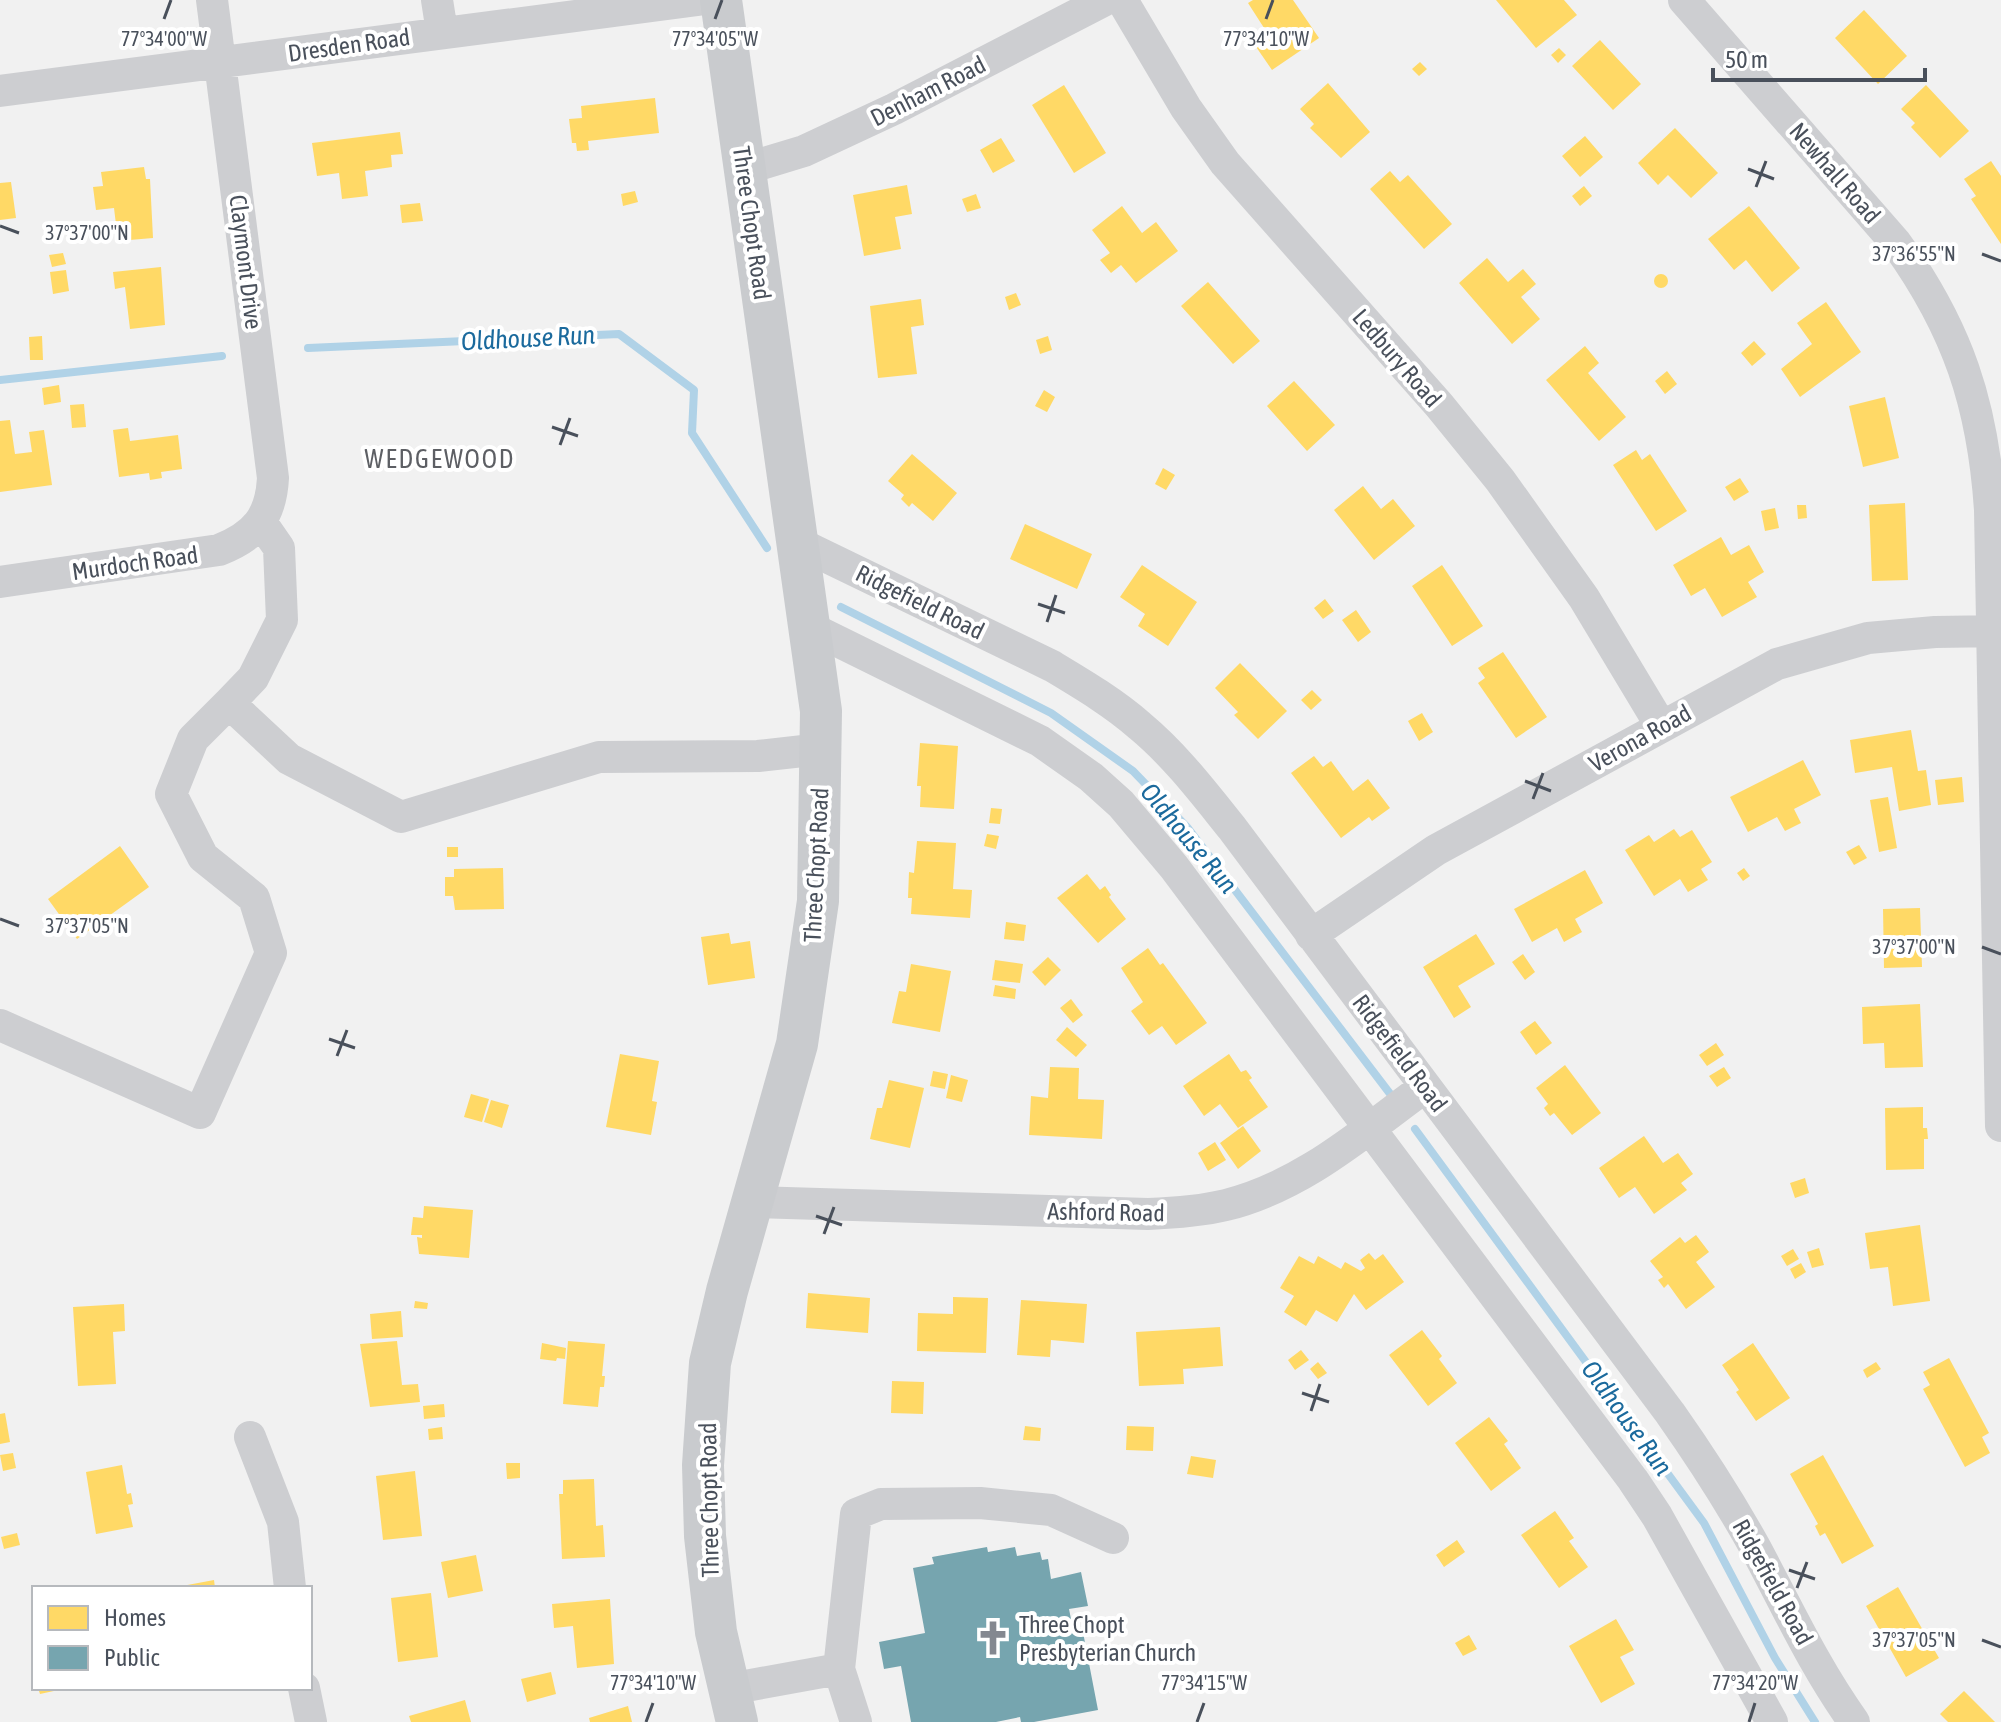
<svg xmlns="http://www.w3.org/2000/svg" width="2001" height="1722" font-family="'Asap Condensed',sans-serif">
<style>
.homes{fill:#ffd966}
.public{fill:#76a5af}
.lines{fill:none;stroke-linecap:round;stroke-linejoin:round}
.stream{stroke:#b0d2e7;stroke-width:8}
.minor{stroke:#cdced1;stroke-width:32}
.major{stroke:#c9cbce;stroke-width:42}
.ticks{fill:none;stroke:#49505b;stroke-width:3}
.labels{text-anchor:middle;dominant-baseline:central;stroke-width:8;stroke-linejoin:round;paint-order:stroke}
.street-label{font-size:24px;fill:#49505b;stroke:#fff}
.poi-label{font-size:24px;fill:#49505b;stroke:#fff;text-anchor:start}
.water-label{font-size:26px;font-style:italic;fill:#1b6a9d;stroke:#fff}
.neighbourhood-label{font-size:26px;letter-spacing:2px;fill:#5d5f64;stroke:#fff}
.ticks-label{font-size:20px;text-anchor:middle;fill:#49505b;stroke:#fff;stroke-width:8;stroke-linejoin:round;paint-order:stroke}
</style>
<rect width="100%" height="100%" fill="#f1f1f1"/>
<path class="homes" d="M1253,0h40l26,38 -47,32 -20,-29 14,-10 -18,-28z
M1496,0h68l13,15 -41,33z
M1864,10l43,46 -29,28 -43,-46z
M1600,40l41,44 -28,26 -41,-44z
M1559,48l7,7 -8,8 -7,-8z
M1420,62l7,7 -8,7 -7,-7z
M1328,83l42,49 -29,26 -31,-30 4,-4 -14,-15z
M1064,85l42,68 -32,20 -42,-68z
M1926,85l43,46 -29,27 -29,-31 4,-4 -14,-14z
M655,98l4,35 -71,8 1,9 -12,1 -1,-8h-4l-3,-24 13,-1 -1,-12z
M1675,128l43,45 -27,25 -23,-23 -10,10 -20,-22z
M400,132l3,22 -12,1 1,12 -27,4 3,25 -26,3 -3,-26 -22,3 -5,-33z
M1585,136l18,21 -23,20 -18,-21z
M1001,138l14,23 -22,12 -13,-23z
M1991,161l10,15v68l-30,-45 5,-3 -12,-17z
M144,167l2,12h4l3,59 -35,3 -4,-33 -18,2 -3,-23 10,-1 -2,-14z
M1390,171l10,11 8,-7 44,49 -28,25 -54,-60z
M11,182l5,36 -16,2v-37z
M907,185l5,29 -17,3 6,32 -37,7 -11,-61z
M1584,186l8,10 -12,10 -8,-10z
M635,191l3,11 -15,4 -2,-12z
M976,194l5,14 -14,4 -5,-13z
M420,203l3,18 -21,2 -2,-18z
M1122,206l20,27 14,-11 22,29 -42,32 -15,-18 -10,8 -11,-13 10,-7 -18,-23z
M1749,206l51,62 -28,24 -26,-32 -12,10 -26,-31z
M63,253l3,11 -14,3 -3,-12z
M1487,258l21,24 15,-13 13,15 -15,13 19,22 -28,25 -53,-61z
M161,267l4,58 -35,4 -5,-42 -10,2 -2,-17z
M66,270l3,21 -16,3 -3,-22z
M1654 281a7 7 0 1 1 14 0a7 7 0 1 1-14 0Z
M1208,282l52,59 -27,23 -52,-58z
M1016,293l5,12 -12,5 -4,-13z
M921,299l3,26 -13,2 6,47 -39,4 -8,-72z
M1826,302l35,50 -61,45 -19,-28 31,-25 -15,-21z
M42,336l1,24h-13l-1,-23z
M1048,336l4,14 -12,4 -4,-14z
M1754,341l12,13 -14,12 -11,-13z
M1585,346l14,17 -11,10 38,44 -27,24 -53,-61z
M1667,371l10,13 -12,10 -10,-13z
M1294,381l41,44 -28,26 -40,-45z
M59,385l2,17 -17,3 -2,-17z
M1044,390l11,7 -8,15 -12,-6z
M1885,397l14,61 -36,9 -14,-61z
M84,404l2,23 -14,1 -2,-23z
M10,420l5,34 17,-2 -3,-20 15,-2 8,55 -52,7v-71z
M128,428l2,13 48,-6 4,34 -21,3 1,6 -12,2 -1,-7 -30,4 -6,-47z
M1636,450l6,10 8,-6 37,57 -31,20 -43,-66z
M912,454l45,39 -24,28 -21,-18 -3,4 -8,-8 3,-4 -16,-14z
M1163,468l12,7 -9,15 -11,-6z
M1740,478l9,14 -15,9 -9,-14z
M1363,486l18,23 12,-10 22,27 -41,34 -40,-50z
M1905,503l3,77 -36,1 -3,-76z
M1797,505h9l1,13 -9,1z
M1775,508l4,20 -14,3 -4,-20z
M1025,524l67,30 -15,35 -67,-30z
M1721,537l10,18 18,-10 15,27 -16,10 9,15 -35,20 -17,-29 -14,8 -18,-31z
M1142,565l55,37 -29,44 -30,-20 7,-12 -25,-17z
M1442,565l41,61 -31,20 -40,-60z
M1325,599l9,12 -11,8 -9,-11z
M1356,610l15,22 -13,10 -16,-22z
M1503,652l44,65 -31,21 -38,-55 7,-5 -7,-10z
M1240,663l47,48 -29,28 -24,-24 4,-3 -23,-24z
M1312,690l10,10 -11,10 -10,-10z
M1422,713l11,19 -14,9 -11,-20z
M1911,730l7,41 8,-1 5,35 -32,6 -7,-44 -37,6 -5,-33z
M920,743l38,3 -4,63 -34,-2 1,-21h-4z
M1314,756l9,11 8,-6 22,30 15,-12 22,29 -18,13 -3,-4 -28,21 -50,-65z
M1803,760l18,35 -27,14 7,14 -16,8 -8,-14 -29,15 -18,-35z
M1962,777l2,25 -26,3 -3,-25z
M1888,797l9,51 -18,4 -9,-52z
M991,808l11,1 -2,15 -11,-1z
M1674,829l6,8 12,-7 20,32 -11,7 7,11 -20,12 -8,-13 -26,17 -29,-46 24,-15 5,7z
M987,834l12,2 -3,13 -12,-3z
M917,841l39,2 -3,46 19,1 -2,28 -59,-4 1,-16h-4l1,-26 5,1z
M1859,845l8,13 -13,7 -8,-13z
M120,846l29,41 -72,52 -29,-40z
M447,847h11v10h-11z
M503,868l1,41 -49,1 -2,-14h-8v-19h9v-8z
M1744,868l6,8 -7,5 -6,-8z
M1585,870l18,33 -28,16 7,13 -18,10 -7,-14 -25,14 -18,-33z
M1087,874l13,16 5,-4 6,9 -2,2 17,22 -28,24 -41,-45z
M1920,908l2,59 -38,1 -1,-59z
M1006,922l20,3 -2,16 -20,-2z
M729,933l2,11 19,-3 5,37 -47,7 -7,-48z
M1476,934l19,30 -37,22 13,21 -17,11 -31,-51z
M1148,948l12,17 3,-2 44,60 -31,22 -14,-19 -13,9 -18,-24 12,-9 -22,-34z
M1523,954l12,18 -10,8 -13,-18z
M1048,957l13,13 -16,16 -13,-14z
M995,960l28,4 -3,19 -28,-3z
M911,964l40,7 -11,61 -48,-9 7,-32 7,1z
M995,985l21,4 -1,10 -22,-3z
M1071,999l12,16 -10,8 -13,-15z
M1920,1004l3,63 -38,1 -1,-25 -21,1 -1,-37z
M1535,1021l17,22 -16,12 -16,-23z
M1067,1027l20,18 -11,12 -20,-17z
M1716,1043l8,12 -17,11 -8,-11z
M620,1054l39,7 -7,40 5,1 -6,33 -45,-8z
M1229,1054l12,18 5,-2 6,8 -3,2 19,27 -30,21 -18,-24 -16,12 -21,-30z
M1565,1065l36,48 -29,22 -18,-22 -4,3 -6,-8 4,-4 -12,-16z
M1050,1067l29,1 -1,31 26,1 -2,39 -73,-4 2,-39 17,2z
M1724,1067l7,11 -14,9 -8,-11z
M933,1071l15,3 -3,15 -15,-3z
M951,1075l17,5 -6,22 -16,-4z
M889,1080l35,8 -14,60 -40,-9 7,-31h5z
M471,1094l18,5 -7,23 -18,-5z
M491,1100l18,5 -7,23 -18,-6z
M1923,1107v21h4l1,11h-4v30l-38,1 -1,-62z
M1243,1126l18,25 -23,18 -18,-26z
M1644,1136l19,27 15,-10 15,21 -12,9 6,7 -33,24 -19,-27 -16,11 -20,-30z
M1215,1142l11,18 -18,11 -10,-18z
M1805,1178l4,15 -14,5 -5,-15z
M424,1206l49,4 -4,48 -50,-4 -2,-17 5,1v-3h-11l2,-18 10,1z
M1920,1225l10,76 -37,5 -5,-39 -18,2 -5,-36z
M1696,1235l13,17 -13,10 19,25 -29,22 -18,-25 -4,4 -6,-8 5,-3 -13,-16 30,-24 5,6z
M1819,1248l5,17 -12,3 -5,-16z
M1793,1249l6,10 -12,7 -6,-10z
M1369,1253l6,7 8,-6 21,28 -38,28 -12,-16 -17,28 -21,-12 -10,16 -22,-14 10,-16 -14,-8 19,-32 15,8 4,-8 23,13 4,-7 16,9 4,-3 -5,-8z
M1801,1263l5,9 -11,7 -5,-10z
M808,1293l62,5 -2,35 -62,-5z
M953,1297l35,1 -2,55 -69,-2 1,-38 35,1z
M1021,1300l66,4 -3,39 -33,-3 -1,17 -33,-2z
M415,1301l13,2 -1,6 -13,-1z
M124,1304l1,27 -12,1 3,52 -38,2 -5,-79z
M401,1311l2,26 -31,2 -2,-25z
M1220,1327l3,39 -40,3 1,15 -45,2 -3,-54z
M1422,1330l20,26 -3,3 18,24 -29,23 -39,-51z
M397,1341l5,44 16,-1 2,18 -50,5 -10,-63z
M568,1341l37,3 -3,32h3l-1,11h-4l-2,20 -35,-3z
M542,1343l24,5 -1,11 -8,-1 -1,3 -16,-2z
M1753,1343l37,55 -34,23 -20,-29 3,-2 -17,-25z
M1301,1350l8,10 -14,10 -7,-10z
M1949,1358l40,75 -7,4 8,16 -25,14 -42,-78 7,-4 -7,-13z
M1318,1362l9,11 -9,6 -8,-10z
M1876,1362l5,7 -14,9 -4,-8z
M892,1381l32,1 -1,32 -32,-1z
M444,1404l1,13 -21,2 -1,-13z
M5,1413l5,29 -10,2v-30z
M1489,1417l19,24 -4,3 17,24 -30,23 -36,-48z
M1025,1426l16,2 -1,13 -17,-1z
M1127,1426l27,1 -1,24 -27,-1z
M442,1427l1,12 -14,1 -1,-11z
M13,1453l3,15 -13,3 -3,-16z
M1823,1455l51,91 -32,18 -17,-31 -5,3 -5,-10 3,-2 -28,-50z
M1191,1456l25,4 -3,18 -26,-4z
M506,1463h14v15l-13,1z
M122,1465l5,29 4,-1 2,11 -5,1 5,22 -37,7 -10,-62z
M415,1471l7,65 -39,4 -7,-64z
M594,1479l2,47 7,-1 2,32 -43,2 -3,-65h4v-14z
M1555,1511l19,27 -5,3 19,26 -29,21 -38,-53z
M17,1533l3,12 -16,4 -3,-12z
M1457,1540l8,12 -21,15 -8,-12z
M476,1555l7,36 -35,7 -7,-36z
M214,1580l1,8h-33v-2z
M1898,1587l41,71 -33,19 -40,-71z
M431,1593l7,64 -40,5 -7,-64z
M610,1599l4,65 -37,4 -4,-42 -19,2 -2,-24z
M1616,1619l18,31 -14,7 15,27 -34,19 -32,-57z
M1469,1635l8,14 -14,7 -8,-13z
M551,1672l5,22 -29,8 -6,-23z
M38,1688h25v1l-23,5z
M1964,1691l31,31h-47l-8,-8z
M465,1700l6,22h-60l-2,-6z
M628,1706l4,16h-42l-1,-4z"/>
<path class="public" d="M987,1547l1,5 27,-5 2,9 23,-4 2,8 6,-1 3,20 30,-7 7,34 -19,3 4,20 9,-2 16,83 -64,12h-13l-1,-5 -24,5h-85l-10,-56 -17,3 -5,-27 46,-9 -12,-65 21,-4 -2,-7z"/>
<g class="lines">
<path class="stream" d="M308,348l311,-14 75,56 -2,43 75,115
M0,380l222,-24
M841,607l210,106 82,58 54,56 204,268
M1415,1129l289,394 71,135 40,64"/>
<path class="minor" d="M437,0l5,32
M1122,0l64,108 39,55 214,242 61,75 84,118 77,128
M1684,0l212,243c62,86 87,162 94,267l11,616
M0,91l698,-91
M745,169l59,-18 90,-42 211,-109
M261,522l18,26 3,72 -29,58 -24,25 60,56 112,58 198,-60 159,-1 63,-7
M796,542l256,124c30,18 62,37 88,60 35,29 63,66 92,102l438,585c31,44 60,89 86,136 31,58 59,119 98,173
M0,582l219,-32c36,-14 52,-33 54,-72l-61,-478
M809,627l231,114 51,36 30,27 53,63 459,613 24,36 115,206
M1311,935l125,-85 341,-186 91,-26 67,-6 66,-1
M0,1025l200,88 71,-160 -17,-55 -51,-41 -32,-63 22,-55 36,-36
M752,1202l396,12c26,-1 53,-3 78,-9 77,-19 137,-73 199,-118
M250,1437l33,85 7,66
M839,1669l17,-155 25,-10 99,-1 71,7 62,28
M304,1688l7,34
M729,1689l110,-20 17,53"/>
<path class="major" d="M721,0l100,711 -3,190 -21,143 -70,247 -17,72 -7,102 2,71 11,96 21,90"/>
</g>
<path class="ticks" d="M164,19l7,-19M715,19l7,-19M1266,19l7,-19M1748,169l26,10M1756,187l10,-26M0,226l19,7M1982,254l19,7M552,427l26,9M560,445l10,-27M1038,604l27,9M1047,622l9,-27M1525,781l26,10M1533,799l10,-26M0,919l19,7M1982,947l19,7M329,1039l26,9M337,1056l10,-26M816,1216l26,9M824,1234l10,-27M1302,1393l27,9M1311,1411l9,-27M1789,1570l26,9M1797,1588l10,-26M1982,1640l19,7M646,1722l7,-19M1197,1722l7,-19M1749,1722l6,-19"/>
<defs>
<g id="church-bare" transform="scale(2.76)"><path d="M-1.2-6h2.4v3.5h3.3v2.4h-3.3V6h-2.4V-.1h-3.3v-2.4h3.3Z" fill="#848890" stroke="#fff" stroke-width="2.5" paint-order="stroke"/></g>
</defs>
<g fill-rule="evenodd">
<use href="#church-bare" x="993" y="1638"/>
</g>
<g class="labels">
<g class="street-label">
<text transform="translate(349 45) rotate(-8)">Dresden Road</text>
<text transform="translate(928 91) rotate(-27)">Denham Road</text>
<text transform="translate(1835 173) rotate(49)">Newhall Road</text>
<text transform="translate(752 223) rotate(82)">Three Chopt Road</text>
<text transform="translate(246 262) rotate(83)">Claymont Drive</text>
<text transform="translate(1397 358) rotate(49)">Ledbury Road</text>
<text transform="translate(135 563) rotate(-8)">Murdoch Road</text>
<text transform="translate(920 602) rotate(26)">Ridgefield Road</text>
<text transform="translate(1640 738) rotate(-29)">Verona Road</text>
<text transform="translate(816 865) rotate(-87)">Three Chopt Road</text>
<text transform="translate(1400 1053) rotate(53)">Ridgefield Road</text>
<text transform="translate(1106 1212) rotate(1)">Ashford Road</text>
<text transform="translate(709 1500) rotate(-91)">Three Chopt Road</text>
<text transform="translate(1773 1582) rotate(61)">Ridgefield Road</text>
</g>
<g class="poi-label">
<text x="1019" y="1624">Three Chopt<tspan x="1019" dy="28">Presbyterian Church</tspan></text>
</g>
<g class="water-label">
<text transform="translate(528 338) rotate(-3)">Oldhouse Run</text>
<text transform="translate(1189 838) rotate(50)">Oldhouse Run</text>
<text transform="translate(1627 1418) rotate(54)">Oldhouse Run</text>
</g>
<g class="neighbourhood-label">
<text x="440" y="459">WEDGEWOOD</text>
</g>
</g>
<g class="ticks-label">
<text x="164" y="46">77°34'00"W</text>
<text x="715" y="46">77°34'05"W</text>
<text x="1266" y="46">77°34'10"W</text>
<text x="87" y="240">37°37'00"N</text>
<text x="1914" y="261">37°36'55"N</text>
<text x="87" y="933">37°37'05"N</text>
<text x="1914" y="954">37°37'00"N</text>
<text x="1914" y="1647">37°37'05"N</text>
<text x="653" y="1690">77°34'10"W</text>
<text x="1204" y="1690">77°34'15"W</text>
<text x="1755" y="1690">77°34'20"W</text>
</g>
<rect x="32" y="1586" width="280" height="104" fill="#ffffff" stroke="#b6b9bd" stroke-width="2"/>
<rect x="48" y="1606" width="40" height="24" fill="#ffd966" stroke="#b6b9bd" stroke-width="2"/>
<text x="104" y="1626" font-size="24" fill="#49505b">Homes</text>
<rect x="48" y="1646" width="40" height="24" fill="#76a5af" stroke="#b6b9bd" stroke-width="2"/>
<text x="104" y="1666" font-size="24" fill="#49505b">Public</text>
<path d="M1713 68v12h212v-12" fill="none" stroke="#49505b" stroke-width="4"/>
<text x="1725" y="68" font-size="24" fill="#49505b" stroke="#ffffff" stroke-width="6" paint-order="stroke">50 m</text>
</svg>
